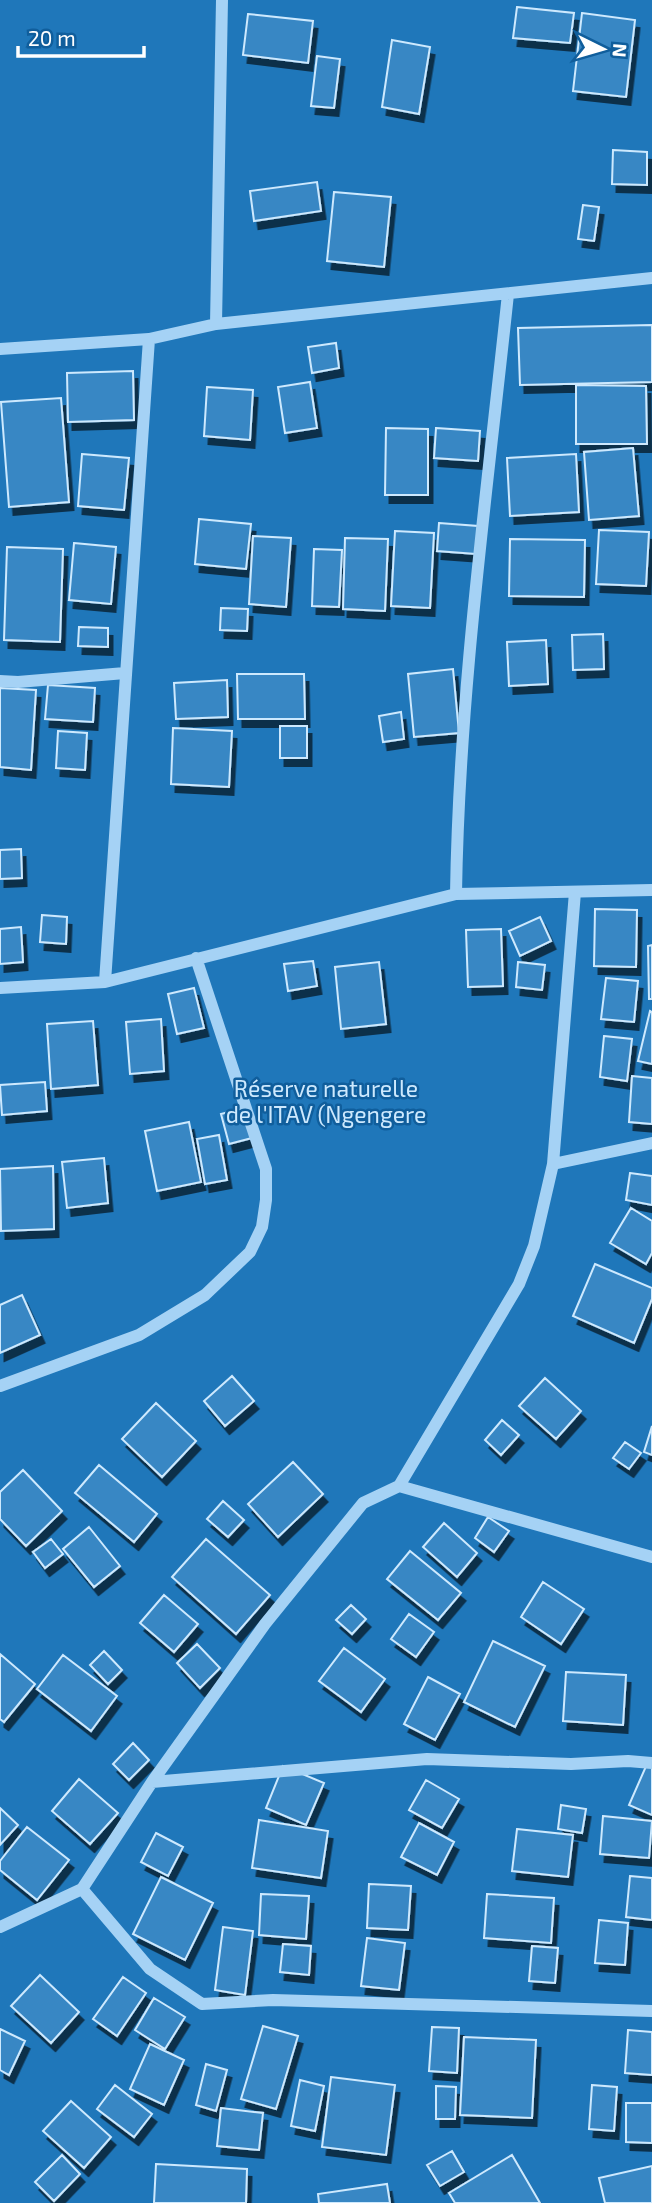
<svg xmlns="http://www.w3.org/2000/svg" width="652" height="2203" font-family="'Exo 2',sans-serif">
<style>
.green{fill:#1f77ba}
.building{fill:#3987c4;stroke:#cde9fe;stroke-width:2;filter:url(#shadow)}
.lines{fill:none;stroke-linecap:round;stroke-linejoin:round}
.minor{stroke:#a5d2f5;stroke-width:12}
.labels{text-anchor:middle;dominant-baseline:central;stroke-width:5;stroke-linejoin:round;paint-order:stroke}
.park-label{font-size:23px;fill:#cde9fe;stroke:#105e9c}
</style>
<defs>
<filter id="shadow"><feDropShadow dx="4.5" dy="8" stdDeviation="0" flood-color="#0009"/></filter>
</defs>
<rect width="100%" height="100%" fill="#105e9c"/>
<path class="green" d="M0,0h652v2203h-652z"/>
<path class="building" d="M517,7l57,6 -4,30 -57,-5z
M582,13l53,7 -9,77 -53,-6z
M248,14l65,7 -5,42 -65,-8z
M392,40l38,7 -11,67 -37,-7z
M317,56l23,3 -6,49 -23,-2z
M613,150l34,2v33l-35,-1z
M317,182l4,29 -67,10 -4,-30z
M334,192l57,5 -7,70 -57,-6z
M583,205l16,2 -5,34 -16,-2z
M652,325v57l-132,3 -2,-57z
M336,343l3,25 -27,5 -4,-26z
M133,371l1,49 -66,2 -1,-49z
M310,382l7,46 -32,5 -7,-46z
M576,385l70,1 1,58h-71z
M207,387l46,3 -3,50 -46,-4z
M61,398l8,104 -60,5 -8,-105z
M386,428l42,1v66h-43z
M436,428l44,3 -2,30 -44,-3z
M633,448l6,68 -50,4 -5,-68z
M82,454l47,4 -5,52 -46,-4z
M576,454l3,58 -69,4 -3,-58z
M199,519l52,5 -5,45 -51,-5z
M439,523l39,3 -2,28 -39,-3z
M599,530l50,2 -3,54 -50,-2z
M395,531l39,2 -4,75 -39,-2z
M253,536l38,2 -5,69 -37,-3z
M345,538l43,1 -3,72 -42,-2z
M510,539l75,1 -1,57 -75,-1z
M74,543l42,4 -5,57 -42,-4z
M7,547l56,2 -3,93 -56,-2z
M314,549l28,1 -3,57 -27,-1z
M221,608l27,1 -1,22 -27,-1z
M79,627l29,1v19l-30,-1z
M603,634l1,35 -31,1 -1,-35z
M546,640l2,44 -39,2 -2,-44z
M453,669l6,64 -45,4 -6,-63z
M237,674h67l1,45h-67z
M227,680l1,37 -52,2 -2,-36z
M48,685l47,3 -2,34 -48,-3z
M0,688l36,2 -5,80 -31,-3z
M401,712l3,27 -21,3 -4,-26z
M280,726h27v32h-27z
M173,728l59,3 -3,56 -58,-3z
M58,731l29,2 -2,37 -29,-2z
M21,849l1,29 -22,1v-29z
M595,909l42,1 -1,57 -42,-1z
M42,915l25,2 -1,27 -26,-2z
M540,917l11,24 -31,15 -11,-25z
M21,927l2,35 -23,2v-35z
M501,929l2,57 -35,1 -2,-57z
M652,945v54h-3l-1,-53z
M313,961l4,25 -29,5 -4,-27z
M379,962l7,62 -45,5 -6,-62z
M518,962l27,3 -3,25 -26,-3z
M606,978l32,3 -4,41 -33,-3z
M194,988l10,40 -27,6 -9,-40z
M650,1011l2,1v52l-14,-3z
M161,1019l3,52 -34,3 -4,-52z
M93,1021l5,64 -47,4 -4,-65z
M604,1036l28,3 -5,42 -27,-4z
M632,1076l20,2v46l-23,-2z
M45,1082l2,29 -45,4 -2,-30z
M245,1108l7,30 -23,6 -8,-30z
M189,1122l12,60 -44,9 -12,-60z
M219,1135l8,45 -22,4 -8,-45z
M104,1158l4,45 -41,5 -5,-46z
M53,1166l1,63 -53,2 -1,-62z
M630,1173l22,3v29l-26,-5z
M631,1208l21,13v32l-6,11 -36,-21z
M595,1264l57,24v11l-18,44 -61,-27z
M22,1295l18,40 -40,18v-48z
M232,1376l22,25 -29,25 -21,-25z
M545,1378l36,33 -25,28 -37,-33z
M156,1403l40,38 -34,36 -40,-38z
M502,1420l17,15 -18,20 -16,-15z
M652,1426v29l-8,-3z
M625,1442l16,11 -12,16 -16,-11z
M293,1462l30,32 -45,43 -30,-33z
M99,1465l58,49 -23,28 -59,-49z
M23,1470l39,41 -36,35 -26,-27v-27z
M223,1501l21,19 -16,17 -21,-18z
M488,1517l21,14 -15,21 -19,-14z
M444,1523l33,30 -20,24 -34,-30z
M89,1527l31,39 -26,21 -31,-38z
M51,1539l12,15 -18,14 -12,-16z
M206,1539l64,56 -34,39 -64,-57z
M410,1551l51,42 -23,27 -51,-41z
M543,1582l41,27 -23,35 -40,-27z
M164,1595l34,29 -24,28 -34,-29z
M351,1605l15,14 -14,15 -16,-14z
M409,1614l25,18 -18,25 -25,-18z
M493,1641l52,25 -30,61 -51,-25z
M197,1644l23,24 -20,20 -23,-25z
M344,1648l41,31 -24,33 -42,-31z
M104,1651l18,19 -14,14 -18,-19z
M0,1654l35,30 -31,38 -4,-3z
M63,1655l54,41 -26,35 -54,-42z
M566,1672l60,3 -3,50 -60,-4z
M428,1677l32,17 -25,46 -31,-16z
M133,1743l16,17 -20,20 -16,-16z
M647,1764l5,2v49l-23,-10z
M283,1766l41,17 -18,42 -40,-17z
M79,1779l39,34 -28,31 -38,-33z
M426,1780l33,19 -17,29 -33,-18z
M561,1805l25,4 -4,24 -24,-4z
M0,1808l18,17 -18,20z
M603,1816l49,5 -3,37 -49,-4z
M259,1820l69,11 -7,47 -69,-10z
M419,1823l35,19 -17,33 -36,-18z
M27,1827l42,33 -32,40 -37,-30v-9z
M517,1829l56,6 -5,42 -56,-6z
M156,1833l27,14 -15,29 -27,-14z
M630,1876l22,2v42l-26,-3z
M161,1877l52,26 -28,57 -52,-26z
M369,1884l42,2 -3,44 -41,-2z
M261,1894l48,2 -3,43 -47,-4z
M487,1894l67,4 -3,45 -67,-5z
M599,1920l29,3 -3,42 -30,-2z
M223,1927l30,4 -8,64 -30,-5z
M367,1938l38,5 -6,47 -38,-4z
M283,1944l28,2 -2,29 -29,-3z
M532,1946l26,2 -3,35 -26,-2z
M40,1975l39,37 -28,31 -40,-37z
M123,1977l23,16 -29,43 -24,-17z
M154,1998l31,19 -20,32 -30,-19z
M263,2026l35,10 -22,73 -35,-10z
M432,2027l27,1 -2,45 -28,-2z
M0,2029l25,12 -16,34 -9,-5z
M628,2030l24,2v43l-27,-2z
M464,2037l72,3 -4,78 -72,-3z
M150,2044l34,16 -20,45 -34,-16z
M206,2064l21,6 -11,41 -20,-6z
M331,2077l64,8 -9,70 -64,-8z
M300,2080l24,6 -9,45 -24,-5z
M115,2085l37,29 -18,23 -37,-28z
M592,2085l25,2 -3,44 -25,-2z
M436,2086l20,1 -1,32h-19z
M71,2101l40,36 -27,31 -41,-37z
M626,2103h26v40l-26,-1z
M221,2108l42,5 -4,37 -42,-4z
M452,2151l12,21 -24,14 -13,-21z
M62,2155l18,19 -26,27 -19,-19z
M512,2155l28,48h-85l-6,-10z
M156,2164l91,5 -1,34h-92z
M652,2166v37h-47l-6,-25z
M387,2184l3,19h-71l-1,-9z"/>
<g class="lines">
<path class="minor" d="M216,324l6,-324
M0,349l149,-10 67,-15 436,-46
M0,681l18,1 107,-9
M456,894c3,-201 31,-401 52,-600
M105,982l44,-643
M0,988l105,-6 351,-88 196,-4
M553,1164l99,-21
M0,1386l139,-51 66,-40 45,-43 12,-25 4,-27v-31l-70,-211
M399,1486l253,71
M152,1782l275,-23 144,5 57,-3 24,2
M82,1889l68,80 52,35 71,-4 379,11
M0,1927l82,-38 70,-107 113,-158 98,-121 36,-17 120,-202 15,-38 19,-82 22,-272"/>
</g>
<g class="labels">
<g class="park-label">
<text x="326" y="1088">Réserve naturelle<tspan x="326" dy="26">de l'ITAV (Ngengere</tspan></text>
</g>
</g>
<g transform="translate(603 49) rotate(95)" stroke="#105e9c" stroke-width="5" paint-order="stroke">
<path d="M0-5L12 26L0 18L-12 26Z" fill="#ffffff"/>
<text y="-10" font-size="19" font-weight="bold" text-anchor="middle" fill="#ffffff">N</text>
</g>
<path d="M18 46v10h126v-10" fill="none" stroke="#ffffff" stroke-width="3.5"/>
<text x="28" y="46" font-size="21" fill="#ffffff" stroke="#105e9c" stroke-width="5" paint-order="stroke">20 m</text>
</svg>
